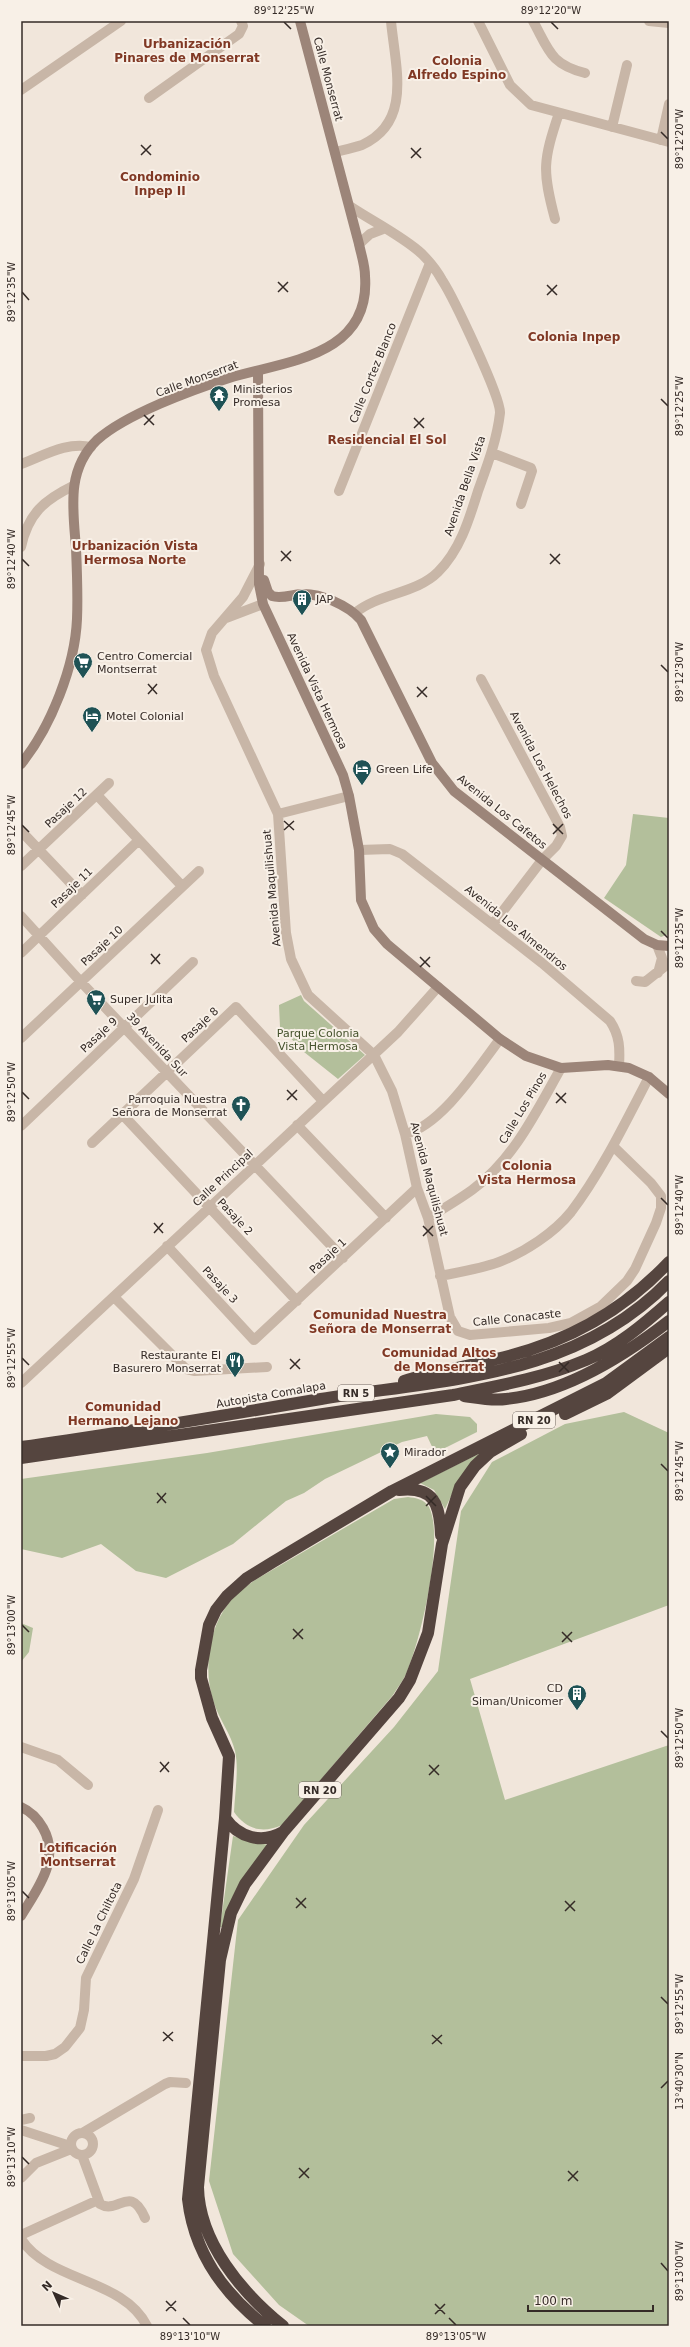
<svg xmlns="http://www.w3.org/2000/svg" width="690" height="2347" font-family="'DejaVu Sans',sans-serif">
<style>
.green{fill:#b3bf9b}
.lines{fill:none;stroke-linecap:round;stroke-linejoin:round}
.street{stroke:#c8b6a7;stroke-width:10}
.secondary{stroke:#9c8579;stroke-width:10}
.highway{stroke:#55453f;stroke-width:12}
.ticks{fill:none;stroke:#352b27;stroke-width:1.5}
.labels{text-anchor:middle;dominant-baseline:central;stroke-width:4;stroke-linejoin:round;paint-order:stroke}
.shield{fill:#f8f0e7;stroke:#706661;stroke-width:1}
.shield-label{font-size:10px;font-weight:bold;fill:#352b27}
.street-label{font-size:11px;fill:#352b27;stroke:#f8f0e7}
.poi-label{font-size:11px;fill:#352b27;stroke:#f8f0e7;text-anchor:start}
.park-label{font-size:11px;fill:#45522c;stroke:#f8f0e7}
.neighbourhood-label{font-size:12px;font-weight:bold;fill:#803824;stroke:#f8f0e7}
.neatline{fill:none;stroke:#352b27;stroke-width:1.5}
.ticks-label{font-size:10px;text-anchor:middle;fill:#352b27}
</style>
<rect width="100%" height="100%" fill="#f1e6db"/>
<path class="green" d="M633,814l36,4v116l-8,3 -57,-39 22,-33z
M301,995l3,6 61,54 -27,24 -34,-27 -24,-25 -1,-22z
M624,1412l45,21v172l-199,74 35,121 164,-55v581h-360l-30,-21 -46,-51 -24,-73 29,-261 66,-95 90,-98 44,-56 23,-160 31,-49 73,-38z
M436,1414l34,3 7,7v8l-42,21 -8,-17 -25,6 -77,37 -21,14 -18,8 -53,43 -67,34 -30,-7 -35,-27 -39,14 -41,-9v-70l186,-26z
M484,1451l-32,43 -7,15 -11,-19 -14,-7z
M408,1497c8,1 16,2 21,10 16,31 -9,136 -23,167 -3,7 -9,14 -13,21l-111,130c-20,9 -36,4 -48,-13 1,-20 5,-43 1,-61 -4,-17 -16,-32 -21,-48 -11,-31 -6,-73 14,-99 7,-10 17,-17 27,-24l139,-81z
M21,1623l12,5 -4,24 -8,10z
M233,1836l35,9c-24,31 -34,45 -46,82h-2z"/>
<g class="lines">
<path class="street" d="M478,21l32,64 21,20 138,37
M533,21c16,29 17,43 52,52
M649,21l20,2
M21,90l100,-69
M149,98l90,-64 4,-8 -2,-5
M612,127l15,-62
M661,140l8,-36
M335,152c8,-2 18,-4 27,-7 51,-23 33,-79 29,-124
M351,207c21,14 53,30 71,47 7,7 15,17 20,26 11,17 59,117 58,133 -3,27 -13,53 -22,78 -9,29 -18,59 -40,81 -22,22 -59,21 -83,41
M555,219c-13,-49 -12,-58 4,-106
M359,244l11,-10 13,-5
M492,453l39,15 1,3 -11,33
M21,464c22,-8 46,-23 70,-17
M339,491l91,-228
M21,547c7,-33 23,-47 52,-61
M260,564l-17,33 -31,36 -6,17 8,26 64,138 8,119 5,26 17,36 66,60 18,36 13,43 12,54 11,30 22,99 8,14 12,4 79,-7 22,-5 29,-16 27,-26 8,-12 21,-46 5,-15v-12l-10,-13 -38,-37
M226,618l37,-14
M481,679l79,148 2,9 -6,10 -14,14 -49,64
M97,795l85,91
M278,814l71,-18
M21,831l61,64
M359,850l31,-1 12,5 140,109 68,58c10,15 10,28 9,45
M21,866l88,-83
M21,916l60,66 262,276
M657,945l5,13 -4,15
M21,953l118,-113
M636,981l9,1 24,-19
M21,1038l178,-167
M122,1114l175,187
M297,1125l89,93
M21,1126l172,-164
M405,1134c36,-8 73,-66 95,-95
M92,1143l144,-136 87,94
M428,1218c15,-9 30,-18 44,-28 42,-31 64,-78 89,-122
M167,1246l87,94 163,-152
M440,1276c20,-4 40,-7 59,-14 26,-10 55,-29 72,-50 30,-39 55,-91 78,-135
M114,1297l72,72 9,2 72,-4
M21,1383l377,-351 40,-45
M21,1747l37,13 30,25
M21,2056h25l9,-2 10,-7 15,-19 4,-18 2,-32 48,-99 24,-69
M21,2120l9,-2
M21,2130l49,16
M84,2132l81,-48 5,-2 16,1
M71 2144a11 11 0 1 1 22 0a11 11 0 1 1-22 0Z
M82,2155l18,49c18,11 30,-21 45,14
M21,2178l15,-15 35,-14
M21,2235l77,-35
M21,2239c29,44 102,39 126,87"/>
<path class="secondary" d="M258,372l1,212 4,20 80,171 6,21 10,54 2,50 13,29 13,15 113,95 26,17 35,12 47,-3 21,3 20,9 20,17
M264,580l4,12 4,4c9,3 19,-1 29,-2 19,-1 47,11 60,26l71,143 22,28 190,148 13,6 12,1
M21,764c30,-37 54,-98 56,-145 1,-23 0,-48 -1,-71 -3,-39 -10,-78 21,-108 29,-26 95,-50 132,-62 56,-17 142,-21 136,-102 0,-11 -4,-22 -6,-32l-59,-223
M21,1807c9,4 17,12 22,21 18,32 -6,61 -22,88"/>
<path class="highway" d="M404,1381c30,-9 61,-14 92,-22 67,-15 126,-47 173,-97
M464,1396c14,2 28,5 42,3 59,-6 118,-43 163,-78
M565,1414l43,-21 61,-45
M21,1447c100,-14 200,-31 300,-48 124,-20 254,-21 348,-118
M21,1458l432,-63c45,-9 90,-17 133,-35 31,-13 58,-36 83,-58
M399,1490c35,-4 41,14 42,45
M225,1818c14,20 37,26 58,14
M265,2326c-42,-33 -71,-73 -77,-127l37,-381 4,-62 -17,-38 -11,-40v-8l8,-45 7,-15 11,-14 20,-18 26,-16 119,-71 214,-108 63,-46
M283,2326c-41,-33 -84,-84 -85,-139l22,-227 11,-47 14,-29 39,-53 115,-133 11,-18 18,-47 14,-89 18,-57 15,-21 15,-14 31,-18"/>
</g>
<path class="ticks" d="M284,22l7,7M551,22l7,7M661,132l7,7M141,145l10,10M411,148l10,10M141,155l10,-10M411,158l10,-10M278,282l10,10M547,285l10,10M22,292l7,8M278,292l10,-10M547,295l10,-10M661,399l7,7M144,415l10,10M414,418l10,10M144,425l10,-10M414,428l10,-10M281,551l10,10M550,554l10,10M22,559l7,7M281,561l10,-10M550,564l10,-10M661,665l7,7M148,684l9,10M417,687l10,10M148,694l9,-10M417,697l10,-10M284,821l10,9M553,824l10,10M22,825l7,7M284,830l10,-9M553,834l10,-10M661,931l7,7M151,954l9,10M420,957l10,10M151,964l9,-10M420,967l10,-10M287,1090l10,10M22,1092l7,7M556,1093l10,10M287,1100l10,-10M556,1103l10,-10M661,1198l7,7M154,1223l9,10M423,1226l10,10M154,1233l9,-10M423,1236l10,-10M22,1358l7,7M290,1359l10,10M559,1362l10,10M290,1369l10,-10M559,1372l10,-10M661,1464l7,7M157,1493l9,10M426,1496l10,10M157,1503l9,-10M426,1506l10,-10M22,1625l7,7M293,1629l10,10M562,1632l10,10M293,1639l10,-10M562,1642l10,-10M661,1731l7,7M160,1762l9,10M429,1765l10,10M160,1772l9,-10M429,1775l10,-10M22,1891l7,7M296,1898l10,10M565,1901l10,10M296,1908l10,-10M565,1911l10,-10M661,1997l7,7M163,2032l10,9M432,2035l10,9M163,2041l10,-9M432,2044l10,-9M661,2088l7,-7M22,2157l7,7M299,2168l10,10M568,2171l10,10M299,2178l10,-10M568,2181l10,-10M661,2263l7,8M166,2301l10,10M435,2304l10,10M166,2311l10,-10M435,2314l10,-10M183,2318l7,7M449,2318l7,7"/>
<defs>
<g id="temple-pin" transform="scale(1)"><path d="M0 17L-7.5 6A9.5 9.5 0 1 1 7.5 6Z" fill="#1f5255" stroke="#f8f0e7"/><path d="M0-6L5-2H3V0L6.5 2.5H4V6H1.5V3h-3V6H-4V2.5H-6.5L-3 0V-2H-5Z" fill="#fff"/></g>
<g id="building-pin" transform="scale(1)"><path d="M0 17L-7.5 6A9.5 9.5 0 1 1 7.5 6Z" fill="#1f5255" stroke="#f8f0e7"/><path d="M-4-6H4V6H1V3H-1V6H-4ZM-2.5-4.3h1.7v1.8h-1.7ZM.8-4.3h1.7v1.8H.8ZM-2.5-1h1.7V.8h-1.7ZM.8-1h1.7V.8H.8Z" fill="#fff"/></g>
<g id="supermarket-pin" transform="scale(1)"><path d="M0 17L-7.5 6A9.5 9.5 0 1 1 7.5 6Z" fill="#1f5255" stroke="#f8f0e7"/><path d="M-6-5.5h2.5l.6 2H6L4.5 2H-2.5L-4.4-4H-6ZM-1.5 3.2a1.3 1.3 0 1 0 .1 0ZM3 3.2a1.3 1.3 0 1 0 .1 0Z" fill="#fff"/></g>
<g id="hotel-pin" transform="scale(1)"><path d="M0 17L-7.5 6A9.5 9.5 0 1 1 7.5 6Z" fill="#1f5255" stroke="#f8f0e7"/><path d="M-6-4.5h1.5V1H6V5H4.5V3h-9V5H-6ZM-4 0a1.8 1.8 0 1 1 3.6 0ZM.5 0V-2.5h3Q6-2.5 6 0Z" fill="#fff"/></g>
<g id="church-pin" transform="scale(1)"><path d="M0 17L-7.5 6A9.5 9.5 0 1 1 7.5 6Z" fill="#1f5255" stroke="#f8f0e7"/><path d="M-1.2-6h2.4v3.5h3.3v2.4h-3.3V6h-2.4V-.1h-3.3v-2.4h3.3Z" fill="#fff"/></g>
<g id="restaurant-pin" transform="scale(1)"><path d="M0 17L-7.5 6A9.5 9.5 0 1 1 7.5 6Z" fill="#1f5255" stroke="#f8f0e7"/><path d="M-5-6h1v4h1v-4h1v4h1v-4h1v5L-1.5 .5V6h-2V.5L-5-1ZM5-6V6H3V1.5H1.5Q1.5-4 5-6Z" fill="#fff"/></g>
<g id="sight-pin" transform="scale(1)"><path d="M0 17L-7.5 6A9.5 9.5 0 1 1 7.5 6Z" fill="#1f5255" stroke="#f8f0e7"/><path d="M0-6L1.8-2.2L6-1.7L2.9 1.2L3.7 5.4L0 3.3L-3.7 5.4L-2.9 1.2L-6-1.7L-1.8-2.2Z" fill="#fff"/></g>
</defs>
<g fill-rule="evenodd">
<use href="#temple-pin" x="219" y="395"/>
<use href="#building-pin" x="302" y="599"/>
<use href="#supermarket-pin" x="83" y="662"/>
<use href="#hotel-pin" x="92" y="716"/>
<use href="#hotel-pin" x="362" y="769"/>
<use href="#supermarket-pin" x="96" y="999"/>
<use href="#church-pin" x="241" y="1105"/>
<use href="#restaurant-pin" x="235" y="1361"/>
<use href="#sight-pin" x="390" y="1452"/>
<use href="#building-pin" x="577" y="1694"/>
</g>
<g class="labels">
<g class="shield">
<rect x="338" y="1385" width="36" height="16" rx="3"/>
<rect x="513" y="1412" width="42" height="16" rx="3"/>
<rect x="299" y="1782" width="42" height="16" rx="3"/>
</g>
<g class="shield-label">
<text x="356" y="1393">RN 5</text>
<text x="534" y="1420">RN 20</text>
<text x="320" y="1790">RN 20</text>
</g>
<g class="street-label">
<text transform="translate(328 79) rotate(75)">Calle Monserrat</text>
<text transform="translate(373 373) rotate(-68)">Calle Cortez Blanco</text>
<text transform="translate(197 379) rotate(-20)">Calle Monserrat</text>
<text transform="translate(465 486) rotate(-71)">Avenida Bella Vista</text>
<text transform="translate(317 691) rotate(65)">Avenida Vista Hermosa</text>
<text transform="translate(541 765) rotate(62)">Avenida Los Helechos</text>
<text transform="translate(66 808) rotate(-43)">Pasaje 12</text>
<text transform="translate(502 812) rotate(39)">Avenida Los Cafetos</text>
<text transform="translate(72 888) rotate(-44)">Pasaje 11</text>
<text transform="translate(272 888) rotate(-95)">Avenida Maquilishuat</text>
<text transform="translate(516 928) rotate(39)">Avenida Los Almendros</text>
<text transform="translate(102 946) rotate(-43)">Pasaje 10</text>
<text transform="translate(200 1025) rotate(-43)">Pasaje 8</text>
<text transform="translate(99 1035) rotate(-43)">Pasaje 9</text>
<text transform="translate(157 1045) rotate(47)">39 Avenida Sur</text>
<text transform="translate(523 1108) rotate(-59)">Calle Los Pinos</text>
<text transform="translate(223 1178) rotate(-43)">Calle Principal</text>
<text transform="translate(429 1179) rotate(75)">Avenida Maquilishuat</text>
<text transform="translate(235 1217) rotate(47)">Pasaje 2</text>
<text transform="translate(328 1256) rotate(-43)">Pasaje 1</text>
<text transform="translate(220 1285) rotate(47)">Pasaje 3</text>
<text transform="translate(517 1318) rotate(-6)">Calle Conacaste</text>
<text transform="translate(271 1395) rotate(-10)">Autopista Comalapa</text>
<text transform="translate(99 1923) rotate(-64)">Calle La Chiltota</text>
</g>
<g class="poi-label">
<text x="233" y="389">Ministerios<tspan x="233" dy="13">Promesa</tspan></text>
<text x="316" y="599">JAP</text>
<text x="97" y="656">Centro Comercial<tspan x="97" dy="13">Montserrat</tspan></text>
<text x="106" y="716">Motel Colonial</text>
<text x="376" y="769">Green Life</text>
<text x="110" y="999">Super Julita</text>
<text x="227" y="1099" text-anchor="end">Parroquia Nuestra<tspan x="227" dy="13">Señora de Monserrat</tspan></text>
<text x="221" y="1355" text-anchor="end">Restaurante El<tspan x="221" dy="13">Basurero Monserrat</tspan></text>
<text x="404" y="1452">Mirador</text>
<text x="563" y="1688" text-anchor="end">CD<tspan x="563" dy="13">Siman/Unicomer</tspan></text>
</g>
<g class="park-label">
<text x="318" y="1033">Parque Colonia<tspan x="318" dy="13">Vista Hermosa</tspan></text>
</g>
<g class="neighbourhood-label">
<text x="187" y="44">Urbanización<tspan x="187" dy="14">Pinares de Monserrat</tspan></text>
<text x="457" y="61">Colonia<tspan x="457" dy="14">Alfredo Espino</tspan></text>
<text x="160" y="177">Condominio<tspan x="160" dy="14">Inpep II</tspan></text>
<text x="574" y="337">Colonia Inpep</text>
<text x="387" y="440">Residencial El Sol</text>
<text x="135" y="546">Urbanización Vista<tspan x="135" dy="14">Hermosa Norte</tspan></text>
<text x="527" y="1166">Colonia<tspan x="527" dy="14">Vista Hermosa</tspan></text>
<text x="380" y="1315">Comunidad Nuestra<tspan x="380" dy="14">Señora de Monserrat</tspan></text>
<text x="439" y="1353">Comunidad Altos<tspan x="439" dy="14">de Monserrat</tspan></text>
<text x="123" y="1407">Comunidad<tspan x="123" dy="14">Hermano Lejano</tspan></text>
<text x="78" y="1848">Lotificación<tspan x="78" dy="14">Montserrat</tspan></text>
</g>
</g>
<rect width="690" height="2347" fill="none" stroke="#f8f0e7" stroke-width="44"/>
<g transform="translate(54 2293) rotate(315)" stroke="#f8f0e7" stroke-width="3" paint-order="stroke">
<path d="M0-3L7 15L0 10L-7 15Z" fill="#352b27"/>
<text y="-6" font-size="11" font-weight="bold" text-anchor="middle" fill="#352b27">N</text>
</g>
<path d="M528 2305v6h125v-6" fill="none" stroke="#352b27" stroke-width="2"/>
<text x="534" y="2305" font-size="12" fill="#352b27" stroke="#f8f0e7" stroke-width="3" paint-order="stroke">100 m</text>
<rect x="22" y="22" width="646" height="2303" class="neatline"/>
<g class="ticks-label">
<text x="284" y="14">89°12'25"W</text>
<text x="551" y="14">89°12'20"W</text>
<text transform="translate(679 139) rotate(-90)" y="4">89°12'20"W</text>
<text transform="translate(11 292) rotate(-90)" y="4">89°12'35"W</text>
<text transform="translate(679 406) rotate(-90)" y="4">89°12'25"W</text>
<text transform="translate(11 559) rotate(-90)" y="4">89°12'40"W</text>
<text transform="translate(679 672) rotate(-90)" y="4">89°12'30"W</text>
<text transform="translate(11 825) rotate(-90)" y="4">89°12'45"W</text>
<text transform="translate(679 938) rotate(-90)" y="4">89°12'35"W</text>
<text transform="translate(11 1092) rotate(-90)" y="4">89°12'50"W</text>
<text transform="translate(679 1205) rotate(-90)" y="4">89°12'40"W</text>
<text transform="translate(11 1358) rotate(-90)" y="4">89°12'55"W</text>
<text transform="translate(679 1471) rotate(-90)" y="4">89°12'45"W</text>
<text transform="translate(11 1625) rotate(-90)" y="4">89°13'00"W</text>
<text transform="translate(679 1738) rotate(-90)" y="4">89°12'50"W</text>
<text transform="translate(11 1891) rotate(-90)" y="4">89°13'05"W</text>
<text transform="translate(679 2004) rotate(-90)" y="4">89°12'55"W</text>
<text transform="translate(679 2081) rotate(-90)" y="4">13°40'30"N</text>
<text transform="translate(11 2157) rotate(-90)" y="4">89°13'10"W</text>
<text transform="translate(679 2271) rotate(-90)" y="4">89°13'00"W</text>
<text x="190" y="2340">89°13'10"W</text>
<text x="456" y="2340">89°13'05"W</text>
</g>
</svg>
